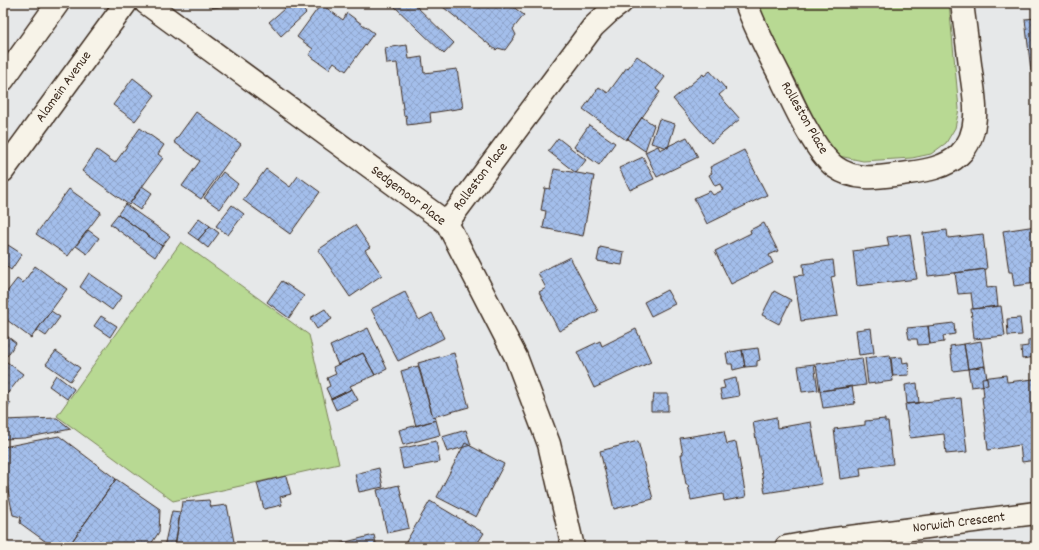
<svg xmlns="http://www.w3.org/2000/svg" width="1039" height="550" font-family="Dekko,sans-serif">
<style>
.green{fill:#b8d993;stroke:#7a8258}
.building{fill:url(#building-cross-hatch);stroke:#3b2a1e}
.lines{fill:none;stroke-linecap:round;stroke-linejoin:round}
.minor-casing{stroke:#3b2a1e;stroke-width:25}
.tertiary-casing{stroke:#3b2a1e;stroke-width:25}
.minor{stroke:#f7f3e8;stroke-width:22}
.tertiary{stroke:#f7f3e8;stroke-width:22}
.labels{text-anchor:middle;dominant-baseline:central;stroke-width:3.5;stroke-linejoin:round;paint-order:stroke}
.street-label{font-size:14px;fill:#3b2a1e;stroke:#f7f3e8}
</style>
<defs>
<pattern id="building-cross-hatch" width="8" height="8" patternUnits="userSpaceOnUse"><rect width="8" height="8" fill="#a3beeb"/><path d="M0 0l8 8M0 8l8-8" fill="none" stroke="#8da3c9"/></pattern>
</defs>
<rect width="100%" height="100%" fill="#e6e8e9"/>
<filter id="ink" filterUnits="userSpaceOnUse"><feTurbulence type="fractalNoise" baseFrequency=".025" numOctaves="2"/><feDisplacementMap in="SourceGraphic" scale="8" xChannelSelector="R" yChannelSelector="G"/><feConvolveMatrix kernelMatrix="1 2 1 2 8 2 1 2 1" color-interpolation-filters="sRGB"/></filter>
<g filter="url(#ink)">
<path class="green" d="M752,3h197l10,106 -4,19 -9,15 -15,11 -19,4 -49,3 -24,-5 -10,-8 -9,-14 -22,-50z
M181,242l128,93 30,129 -166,37 -116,-85z"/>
<path class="building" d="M211,3h40l-39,5z
M291,3h6l9,10 -25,23 -12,-14z
M397,3h16l41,40 -10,11 -50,-48z
M447,3h61l16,12 -11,14 3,6 -11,15 -7,-2 -2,2 -53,-43z
M321,4l22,16 4,-7 27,20 -28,38 -12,-9 -5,7 -20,-14 4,-6 -16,-12z
M1036,18v52l-5,1 -6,-52z
M407,45l2,14 13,-2 2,16 33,-4 6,39 -33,5 1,9 -24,3 -1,-10 -2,1 -7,-53 -10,1 -2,-16z
M637,56l28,21 -9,12 4,3 -34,48 -43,-31 16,-22 9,6 19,-26 1,1z
M710,71l16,18 -7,6 21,24 -29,24 -38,-44 30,-25 1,2z
M133,78l22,17 -20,26 -22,-16z
M196,112l45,32 -40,55 -19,-13 18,-25 -26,-19z
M642,117l12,8 -9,26 -18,-12z
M659,119l16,5 -7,24 -17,-5z
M589,125l26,18 -16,22 -25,-18z
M140,128l24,17 -6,9 5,4 -34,47 -47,-34 15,-21 18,13z
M687,137l11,20 -41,20 -12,-25 13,-6 2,4z
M558,138l28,22 -10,13 -28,-22z
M744,150l23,45 -60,29 -13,-26 16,-7 3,4 10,-5 -3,-6 -5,2 -6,-11 3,-2 -2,-6z
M643,157l11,22 -24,11 -11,-22z
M266,169l24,18 8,-11 22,16 -30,42 -47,-34z
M554,169l40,7 -11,60 -40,-8 3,-17 -5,-1 4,-22 5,1z
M223,172l15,12 -18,25 -16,-11z
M142,186l10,7 -12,17 -10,-7z
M69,189l32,23 -33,44 -32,-22z
M125,204l45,32 -8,10 -44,-32z
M232,205l12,9 -16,21 -12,-9z
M118,214l44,32 -7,11 -45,-33z
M199,218l11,8 -12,14 -10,-7z
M764,223l14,28 -9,4 4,8 -42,21 -16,-33 36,-18 -1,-3z
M355,225l15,22 -5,3 17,25 -32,22 -32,-47z
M210,226l9,7 -11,15 -10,-8z
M1036,226v57l-22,3 -2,-14h-3l-6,-41z
M88,230l11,8 -12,16 -11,-8z
M947,230l1,8 35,-4 4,35 -59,7 -5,-43z
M910,234l7,45 -60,7 -4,-35 36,-5 -2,-9z
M8,245l14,9 -11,16 -8,-6v-12z
M600,247l24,5 -2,13 -25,-4z
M570,257l28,54 -39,20 -20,-39 7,-4 -8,-15z
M833,260l2,16 -4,1 7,39 -37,5 -7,-45 10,-1 -1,-11z
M35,266l32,23 -36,49 -28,-21v-7l6,-8 -6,-5 14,-18 6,4z
M985,269l2,19 9,-1 2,19 -25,3 -2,-16 -13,1 -3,-21z
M89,273l33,23 -10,14 -32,-23z
M282,281l22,15 -15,22 -22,-16z
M667,290l8,14 -24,12 -7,-14z
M774,291l17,9 -12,24 -17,-9z
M405,292l14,28 13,-7 12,25 -46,23 -27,-52z
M1001,306l4,30 -31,3 -3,-30z
M325,309l7,10 -15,10 -7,-11z
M51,311l9,6 -14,19 -9,-6z
M101,316l16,10 -7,11 -16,-11z
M1020,318l2,17 -14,1 -1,-17z
M954,323l1,11 -12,2 1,6 -14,2 -2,-18z
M928,326l2,18 -12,1 -1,-6h-8l-2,-11z
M368,328l19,41 -12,6 -12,-22 -25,12 -8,-19z
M871,328l3,25 -15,2 -3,-25z
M636,329l15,33 -57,26 -17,-36 23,-11 2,5z
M3,333l13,10 -9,13 -4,-3z
M1036,339v18l-14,2 -1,-12 7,-1v-6z
M981,341l4,25 -17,3 -4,-25z
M964,344l4,25 -15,2 -3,-25z
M758,348l2,12 -3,1v5l-12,1 -3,-17z
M742,350l3,17 -12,3 -1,-6h-4l-2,-11z
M56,351l24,17 -10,13 -24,-17z
M363,353l12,22 -25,11 2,3 -21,10 -5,-11 4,-2 -3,-8 9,-4 -3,-7z
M454,353l15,54 -36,10 -15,-54z
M890,355l3,26 -25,3 -3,-26z
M902,357l1,6 5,-1 1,13 -16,1 -2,-18z
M862,358l4,27 -46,6 -4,-27z
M3,359l20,15 -19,24 7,5 -8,10z
M814,364l4,26 -16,2 -4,-26z
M418,366l15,51 2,-1 1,4 -20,6 -15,-55z
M985,366l3,19 -17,2 -3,-18z
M56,375l18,14 -7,10 -18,-13z
M1006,375l1,7 27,-3 2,8v73l-14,2 -2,-17 -32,5 -6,-53h2l-2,-19z
M736,378l3,18 -17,3 -2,-10 5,-1 -2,-7z
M917,383l2,20 -12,1 -2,-19z
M852,386l3,18 -32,4 -3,-17z
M352,389l6,11 -22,10 -5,-11z
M654,394h14v17h-17v-9h2z
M961,398l6,54 -21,2 -2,-20 -34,4 -5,-34z
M776,417l1,11 34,-6 11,62 -57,9 -12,-71z
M57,418l14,11 -46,9 -22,1v-19z
M885,419v3h3l5,42 -33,4 1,8 -21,3 -6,-50 31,-4v-4z
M436,420l4,15 -37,10 -4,-15z
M466,430l5,15 -24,7 -5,-15z
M724,431l3,13 9,-2 10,55 -22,4 -1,-7 -32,6 -3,-15h-2l-5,-31h2l-3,-16z
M59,436l57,43 -48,68h-15l-33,-24 1,-6 -8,-2 -8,-39h-2v-29z
M436,441l4,21 -37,7 -4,-20z
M638,441l15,58 -39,10 -14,-58z
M465,443l39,21 -28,53 -39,-20z
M379,468l4,19 -24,5 -4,-18z
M286,476l5,18 -11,3 2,8 -18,4 -7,-26z
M116,479l44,30 -1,23 -10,15h-81z
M399,485l10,43 -22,5 -10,-43z
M209,500l2,7 16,-2 8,42h-14v-1l-15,1 -1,-1 -12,-2 -1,3h-17l7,-45z
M430,501l54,32 -9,14h-23l-3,-2 -1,2h-45z
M172,511l8,1 -5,35h-11z
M374,535l3,12h-51z"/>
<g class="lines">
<g class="minor-casing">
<path id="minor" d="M146,3l301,220 69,134 33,87 24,103
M746,3c9,25 21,48 33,71 12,25 35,77 56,93 21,15 44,10 67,7 20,-3 42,-5 57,-19 10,-9 15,-24 16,-38 1,-15 -2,-30 -4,-45 -3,-23 -6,-46 -9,-69
M447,223l146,-196 16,-15 12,-9
M786,547l33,-6 217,-28"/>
</g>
<g class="tertiary-casing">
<path id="tertiary" d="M3,80l55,-77
M3,171l123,-168"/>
</g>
<use href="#minor" class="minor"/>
<use href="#tertiary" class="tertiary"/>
</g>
</g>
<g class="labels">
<g class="street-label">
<text transform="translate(64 87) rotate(-54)">Alamein Avenue</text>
<text transform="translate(804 118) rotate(60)">Rolleston Place</text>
<text transform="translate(481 177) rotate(-53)">Rolleston Place</text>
<text transform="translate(408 196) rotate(37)">Sedgemoor Place</text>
<text transform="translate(959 523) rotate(-7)">Norwich Crescent</text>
</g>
</g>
<rect width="1039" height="550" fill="none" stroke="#f7f3e8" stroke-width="16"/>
<rect x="8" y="8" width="1023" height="534" fill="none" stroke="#3b2a1e" stroke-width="1.5" filter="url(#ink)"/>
</svg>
